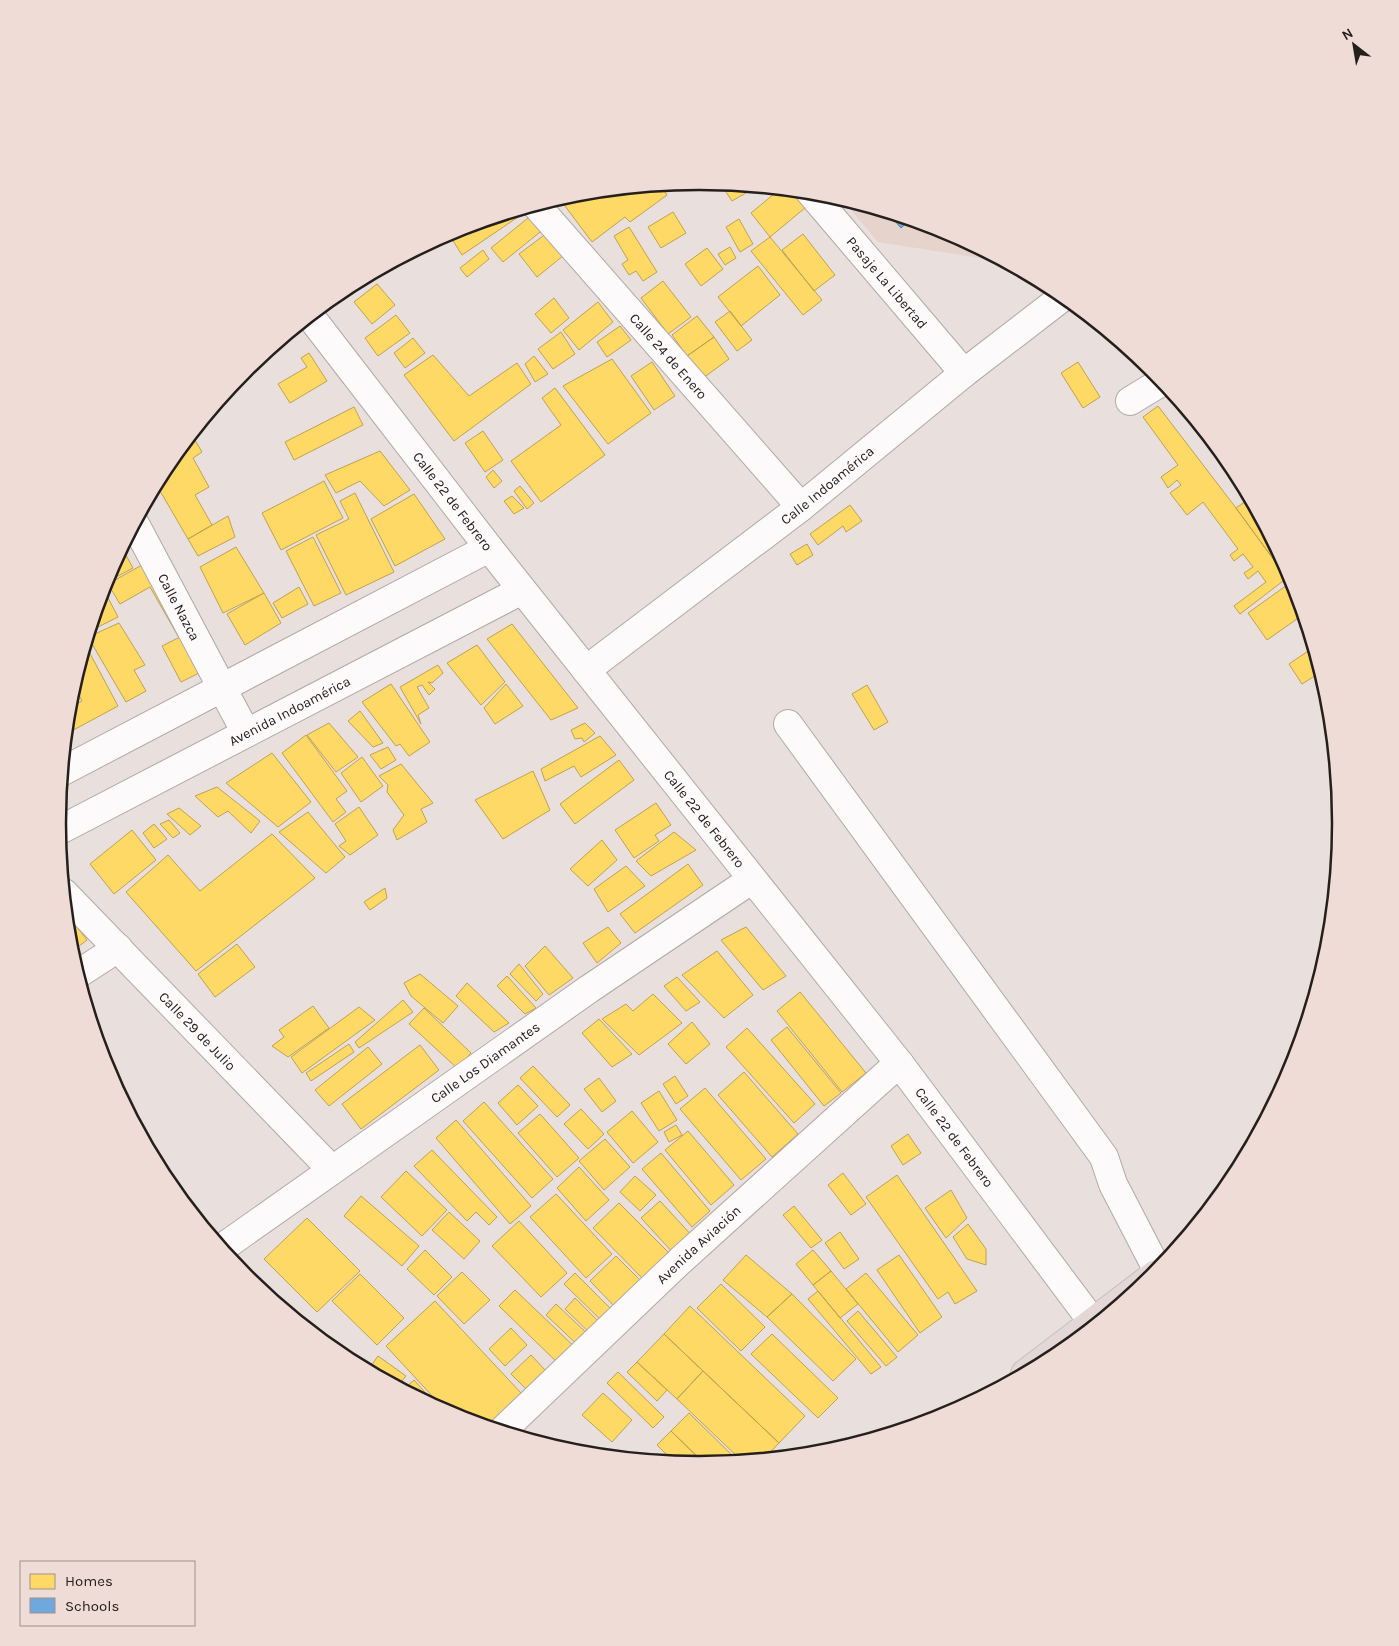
<svg xmlns="http://www.w3.org/2000/svg" width="1399" height="1646" font-family="Karla,sans-serif">
<style>
.built{fill:#e6d3cc}
.homes{fill:#ffd966;stroke:#bea250}
.schools{fill:#6fa8dc;stroke:#597fa3}
.lines{fill:none;stroke-linecap:round;stroke-linejoin:round}
.minor-casing{stroke:#b1a9a6;stroke-width:30}
.highway-casing{stroke:#c3bfbd;stroke-width:30}
.minor{stroke:#fcfafa;stroke-width:28}
.highway{stroke:#e5d7d8;stroke-width:28}
.labels{text-anchor:middle;dominant-baseline:central;stroke-width:5;stroke-linejoin:round;paint-order:stroke}
.street-label{font-size:14px;fill:#26201d;stroke:#efdcd6}
.rim{fill:none;stroke:#26201d;stroke-width:2.5}
</style>
<rect width="100%" height="100%" fill="#e9dfdc"/>
<path class="built" d="M841,198l104,32 61,32 -128,-20z"/>
<path class="homes" d="M720,183l36,4 -24,14z
M660,185l7,10 -37,27 -5,-5 -33,25 -33,-44 16,-5z
M780,189l23,2 9,11 -42,35 -19,-24z
M522,209l2,4 -62,42 -12,-19 14,-9z
M673,212l13,21 -25,15 -13,-21z
M533,214l12,14 -42,34 -12,-14z
M739,219l14,25 -13,8 -14,-25z
M629,227l28,45 -14,9 -7,-10 -7,4 -7,-11 6,-4 -14,-24z
M547,233l17,22 -27,22 -18,-23z
M803,234l32,41 -21,16 -32,-41z
M770,237l52,63 -19,15 -52,-64z
M730,247l6,11 -11,7 -7,-11z
M707,248l16,21 -22,17 -16,-22z
M483,250l6,9 -22,18 -7,-9z
M758,266l22,29 -39,31 -23,-29z
M663,281l28,36 -23,17 -27,-36z
M377,284l18,21 -23,19 -18,-22z
M554,298l15,20 -18,15 -16,-19z
M598,302l15,20 -34,28 -16,-20z
M730,311l22,29 -15,11 -22,-29z
M396,315l14,18 -32,23 -13,-18z
M697,316l17,21 -27,19 -15,-21z
M620,326l11,14 -24,17 -10,-15z
M561,332l14,22 -22,15 -15,-20z
M714,337l15,22 -26,19 -16,-22z
M413,338l12,15 -20,15 -11,-15z
M309,353l18,28 -37,22 -12,-19 29,-17 -6,-9z
M433,355l36,41 48,-33 14,21 -77,57 -50,-66z
M534,356l14,18 -13,8 -10,-18z
M612,359l39,54 -43,31 -45,-58z
M652,362l23,34 -21,14 -23,-34z
M1078,362l22,35 -17,11 -22,-35z
M555,388l50,67 -64,47 -30,-41 50,-36 -19,-27z
M1158,406l78,102 51,70 -47,36 -6,-8 32,-24 -8,-11 -10,8 -4,-6 9,-6 -10,-13 -9,7 -4,-6 8,-6 -35,-47 -16,13 -17,-22 11,-8 -4,-5 -9,8 -7,-11 17,-12 -35,-48z
M354,407l9,18 -69,35 -9,-18z
M483,431l20,29 -18,12 -20,-29z
M192,435l10,17 -9,6 16,29 -14,8 17,30 -24,14 -32,-55 10,-18z
M380,451l30,39 -26,16 -24,-25 -24,12 -11,-18z
M493,470l9,11 -8,7 -8,-11z
M324,481l19,37 -62,32 -19,-37z
M520,486l14,17 -7,6 -13,-18z
M355,493l39,79 -48,23 -30,-60 33,-16 -9,-18z
M414,494l31,45 -50,27 -24,-47z
M512,496l12,12 -10,6 -10,-13z
M1250,498l41,77 -4,3 -51,-70z
M850,505l12,16 -16,11 -3,-6 -25,19 -8,-11z
M228,516l7,21 -37,19 -10,-17z
M313,537l28,56 -27,13 -28,-55z
M807,544l6,11 -16,10 -7,-11z
M236,547l28,46 -41,20 -23,-46z
M122,548l11,20 -28,15 1,-6z
M149,561l39,69 -10,6 -28,-49 -30,17 -12,-20z
M1294,580l10,34 -37,26 -19,-27z
M299,587l9,17 -26,14 -9,-15z
M103,588l15,29 -28,14z
M264,593l17,30 -36,22 -18,-31z
M1306,621l8,26 -15,-21z
M119,623l26,42 -11,5 12,21 -20,11 -38,-65z
M512,624l66,84 -27,12 -64,-81z
M188,633l19,36 -26,13 -19,-36z
M477,645l28,37 -24,23 -34,-42z
M86,646l32,60 -52,28 3,-26 13,-7 -8,-16z
M1314,647l7,25 -19,12 -13,-20z
M438,665l5,8 -11,10 -4,-1 7,7 -6,6 -7,-10 -5,2 12,21 -11,7 3,9 -21,-37z
M391,684l39,58 -21,14 -9,-12 -4,2 -34,-44z
M506,684l17,22 -28,18 -11,-16z
M867,685l21,37 -14,8 -22,-36z
M360,711l23,32 -10,4 -25,-26z
M329,723l29,34 -22,15 -29,-37z
M585,723l10,10 -11,9 -2,-4 -7,1 -4,-9z
M306,735l41,56 -11,8 10,13 -13,10 -51,-69z
M600,736l16,19 -35,22 -7,-11 -29,15 -4,-12z
M388,747l8,13 -15,9 -11,-14z
M272,753l39,49 -33,25 -52,-44z
M362,757l21,29 -22,16 -20,-29z
M619,760l15,20 -59,44 -15,-20z
M401,764l32,39 -12,6 6,13 -30,18 -4,-10 11,-15 -17,-23 1,-7 -9,-9z
M533,771l17,39 -47,29 -28,-39z
M217,787l43,34 -9,12 -23,-22 -10,6 -23,-21z
M656,803l15,22 -16,10 4,6 -25,17 -19,-28z
M359,807l19,28 -28,20 -11,-9 7,-5 -11,-17z
M179,808l22,18 -11,9 -23,-21z
M308,812l37,45 -19,16 -47,-41z
M169,820l11,13 -7,5 -13,-14z
M154,824l13,15 -13,9 -11,-15z
M132,830l24,30 -42,34 -24,-30z
M674,832l22,18 -45,26 -15,-15z
M272,834l43,44 -119,93 -70,-79 42,-37 32,36z
M602,840l15,20 -29,26 -18,-17z
M688,864l15,21 -68,48 -15,-19z
M626,866l19,20 -37,26 -14,-23z
M385,888l2,10 -17,12 -6,-8z
M66,913l21,27 -16,12 -1,-4z
M608,927l13,16 -24,20 -14,-20z
M746,927l40,49 -23,14 -42,-50z
M237,944l18,23 -40,30 -17,-23z
M545,946l28,32 -24,17 -24,-29z
M717,951l36,44 -29,23 -42,-43z
M519,964l24,30 -7,7 -26,-27z
M420,974l38,32 -15,17 -32,-27 -7,-13z
M507,976l29,32 -11,6 -28,-28z
M677,977l23,25 -14,9 -22,-25z
M467,983l42,40 -15,9 -38,-36z
M800,992l66,81 -24,19 -65,-81z
M653,994l29,29 -43,32 -37,-36 24,-15 7,7z
M403,1000l10,12 -54,36 -4,-6z
M313,1006l16,22 -41,29 -16,-11 12,-9 -5,-7z
M359,1007l16,13 -73,53 -11,-16z
M424,1008l47,45 -14,15 -48,-44z
M599,1019l33,35 -20,13 -30,-34z
M692,1022l18,22 -24,20 -18,-20z
M787,1027l54,66 -17,13 -53,-66z
M747,1028l68,76 -21,19 -68,-76z
M349,1044l5,8 -43,29 -5,-8z
M420,1045l19,25 -78,59 -19,-25z
M368,1047l14,17 -53,42 -14,-16z
M533,1066l37,39 -13,12 -37,-39z
M744,1072l54,62 -26,23 -54,-62z
M675,1076l13,20 -12,8 -13,-20z
M599,1078l17,23 -14,11 -18,-23z
M518,1085l20,21 -21,19 -19,-22z
M705,1088l61,71 -25,21 -61,-71z
M659,1091l18,29 -18,11 -18,-28z
M484,1102l69,77 -21,19 -69,-77z
M581,1109l23,25 -16,15 -24,-25z
M632,1111l26,31 -25,21 -26,-31z
M540,1114l39,44 -22,19 -39,-44z
M456,1120l75,86 -21,18 -74,-86z
M676,1125l6,10 -13,7 -5,-10z
M688,1131l46,54 -23,20 -46,-55z
M908,1134l13,19 -18,12 -12,-19z
M605,1139l25,28 -26,23 -25,-29z
M432,1150l65,67 -8,8 -13,-13 -9,9 -53,-55z
M661,1153l49,58 -18,16 -50,-58z
M579,1167l30,33 -23,21 -29,-33z
M406,1171l41,39 -25,26 -41,-39z
M843,1173l23,31 -15,11 -23,-30z
M897,1175l80,116 -22,13 -7,-12 -10,7 -72,-102z
M635,1176l21,19 -16,16 -20,-19z
M951,1190l16,28 -21,20 -21,-30z
M556,1194l56,60 -26,24 -56,-61z
M361,1196l58,50 -17,20 -58,-50z
M660,1201l35,38 -19,17 -35,-38z
M619,1203l50,50 -26,26 -50,-51z
M794,1206l28,34 -11,8 -28,-33z
M449,1212l31,29 -16,18 -32,-29z
M307,1218l53,53 -43,41 -53,-53z
M519,1221l48,52 -26,24 -49,-51z
M968,1224l18,25v16l-19,-6 -14,-22z
M840,1232l19,27 -15,10 -19,-26z
M425,1250l27,27 -18,18 -27,-26z
M813,1250l18,21 -18,14 -17,-21z
M746,1255l46,39 -25,23 -44,-37z
M899,1255l43,62 -22,16 -43,-63z
M616,1256l29,29 -27,25 -28,-29z
M831,1271l27,33 -18,14 -27,-33z
M462,1272l28,28 -26,24 -27,-28z
M575,1273l41,41 -10,11 -42,-41z
M866,1273l52,62 -20,17 -52,-63z
M360,1274l44,44 -27,27 -45,-44z
M721,1284l44,43 -24,24 -44,-43z
M515,1290l66,63 -16,17 -66,-64z
M818,1291l63,76 -10,7 -63,-75z
M792,1294l64,65 -23,22 -66,-64z
M575,1298l28,28 -10,10 -28,-27z
M435,1301l87,93 -35,32 -40,-14 -61,-66z
M556,1304l37,35 -10,11 -37,-35z
M690,1306l115,110 -26,27 -115,-109z
M858,1311l39,46 -11,9 -39,-45z
M511,1328l16,17 -22,21 -16,-17z
M664,1334l39,37 -26,28 -40,-37z
M772,1334l66,64 -20,20 -67,-64z
M531,1355l15,16 -20,18 -15,-15z
M378,1356l28,20 -8,10 -29,-17z
M637,1362l30,28 -10,11 -30,-29z
M703,1371l76,72 -15,16 -22,2 -65,-62z
M618,1372l46,45 -11,11 -46,-45z
M414,1380l19,21 -3,3 -26,-15z
M603,1393l29,27 -20,22 -30,-27z
M689,1413l47,46 -3,3 -28,2 -34,-33z
M671,1431l34,33 -30,-1 -18,-18z"/>
<path class="schools" d="M887,212l24,7 -10,9z"/>
<g class="lines">
<g class="minor-casing">
<g id="minor">
<path id="s1" d="M810,192l154,181"/>
<path id="s2" d="M536,205l265,302"/>
<path id="s3" d="M310,316l179,232 410,515 196,262"/>
<path d="M1130,401l33,-20"/>
<path id="s4" d="M135,524l111,209"/>
<path id="s5" d="M586,670l215,-163 163,-134 100,-77"/>
<path d="M788,724l316,433 9,27 45,87"/>
<path d="M63,771l426,-223"/>
<path id="s6" d="M58,831l464,-241"/>
<path id="s7" d="M64,893l268,277"/>
<path d="M78,974l40,-26"/>
<path id="s8" d="M222,1248l367,-259 162,-109"/>
<path id="s9" d="M502,1431l179,-171 218,-197"/>
</g>
</g>
<g class="highway-casing">
<path id="highway" d="M1025,1374l131,-100"/>
</g>
<use href="#minor" class="minor"/>
<use href="#highway" class="highway"/>
</g>
<g class="labels">
<g class="street-label">
<text stroke="none"><textPath href="#s1" startOffset="119">Pasaje La Libertad</textPath></text>
<text stroke="none"><textPath href="#s2" startOffset="201">Calle 24 de Enero</textPath></text>
<text stroke="none"><textPath href="#s5" startOffset="304">Calle Indoamérica</textPath></text>
<text stroke="none"><textPath href="#s3" startOffset="234">Calle 22 de Febrero</textPath></text>
<text stroke="none"><textPath href="#s4" startOffset="94">Calle Nazca</textPath></text>
<text stroke="none"><textPath href="#s6" startOffset="261">Avenida Indoamérica</textPath></text>
<text stroke="none"><textPath href="#s3" startOffset="639">Calle 22 de Febrero</textPath></text>
<text stroke="none"><textPath href="#s7" startOffset="192">Calle 29 de Julio</textPath></text>
<text stroke="none"><textPath href="#s8" startOffset="322">Calle Los Diamantes</textPath></text>
<text stroke="none"><textPath href="#s3" startOffset="1044">Calle 22 de Febrero</textPath></text>
<text stroke="none"><textPath href="#s9" startOffset="271">Avenida Aviación</textPath></text>
</g>
</g>
<path d="M0 0H1399V1646H0ZM66 823a633 633 0 1 1 1266 0a633 633 0 1 1-1266 0Z" fill="#efdcd6" fill-rule="evenodd"/>
<path class="rim" d="M66 823a633 633 0 1 1 1266 0a633 633 0 1 1-1266 0Z"/>
<rect x="20" y="1561" width="175" height="65" fill="#efdcd6" stroke="#9f918c"/>
<rect x="30" y="1574" width="25" height="15" fill="#ffd966" stroke="#9f918c"/>
<text x="65" y="1586" font-size="15" fill="#26201d">Homes</text>
<rect x="30" y="1598" width="25" height="15" fill="#6fa8dc" stroke="#9f918c"/>
<text x="65" y="1611" font-size="15" fill="#26201d">Schools</text>
<g transform="translate(1354 45) rotate(329)" stroke="#efdcd6" stroke-width="4" paint-order="stroke">
<path d="M0-4L9 19L0 12L-9 19Z" fill="#26201d"/>
<text y="-8" font-size="14" font-weight="bold" text-anchor="middle" fill="#26201d">N</text>
</g>
</svg>
